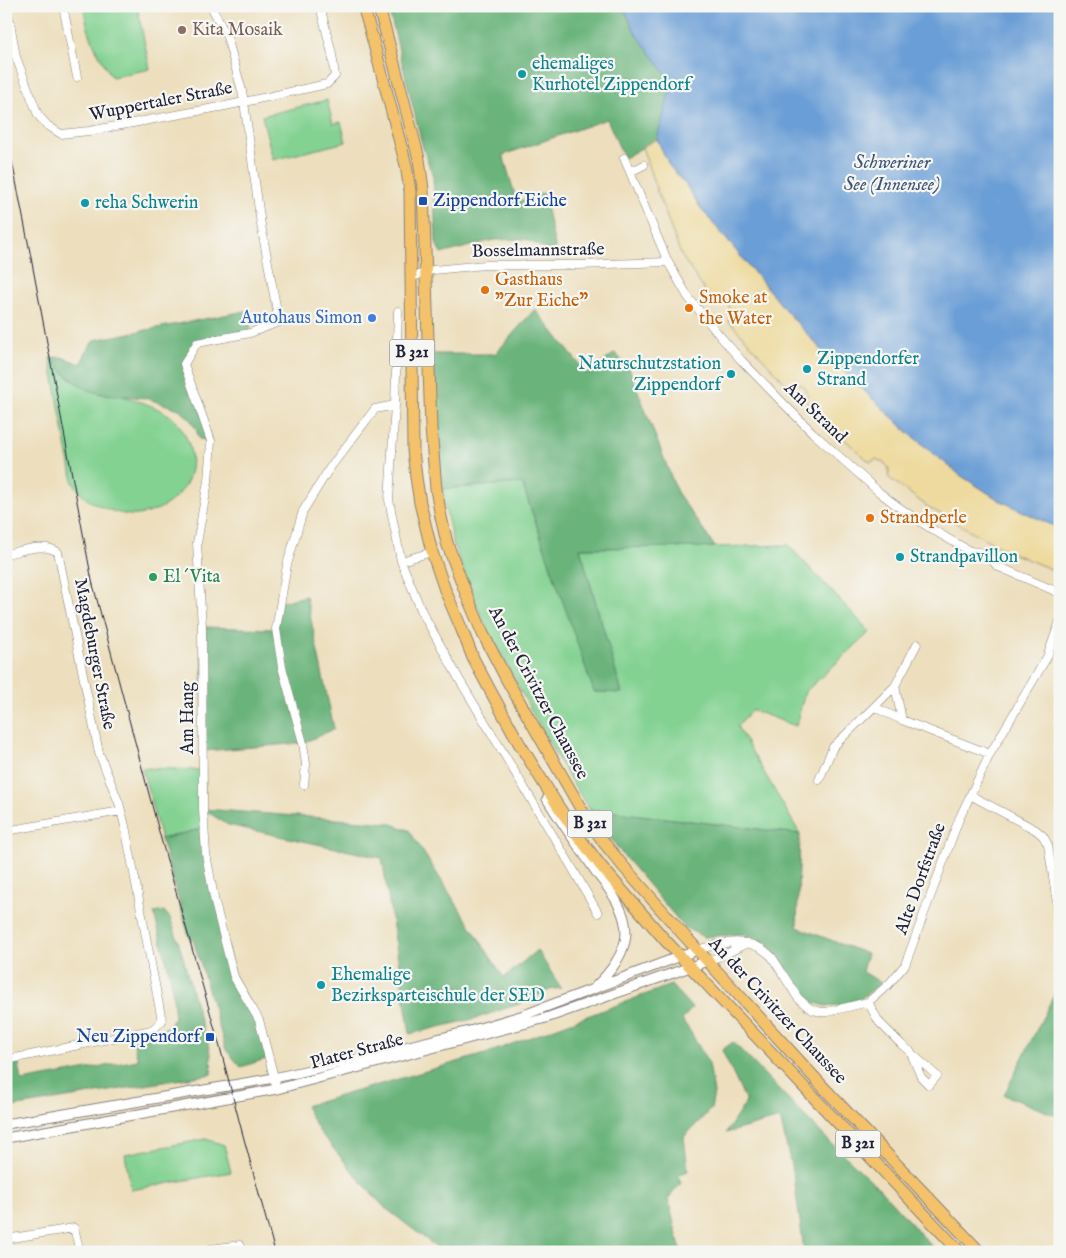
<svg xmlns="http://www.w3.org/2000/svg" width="1066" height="1258" font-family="'IM FELL English',serif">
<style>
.green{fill:#83d292;stroke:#527a66}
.forest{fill:#6ab47c;stroke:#466b5c}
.sand{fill:#eeda9e;stroke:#887e6c}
.water{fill:#6b9ed6;stroke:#466088}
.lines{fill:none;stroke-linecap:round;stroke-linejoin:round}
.minor-casing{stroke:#88807c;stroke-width:9}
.tertiary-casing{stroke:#88807c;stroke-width:11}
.primary-casing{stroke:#88807c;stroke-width:13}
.minor{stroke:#fff;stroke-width:8}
.tertiary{stroke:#fff;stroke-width:9}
.primary{stroke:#f4c26a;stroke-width:11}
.tram{stroke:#22223b;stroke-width:1}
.education-dot{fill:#8d6e63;stroke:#f6f6f2;stroke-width:2}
.culture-dot{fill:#0f9aa8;stroke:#f6f6f2;stroke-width:2}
.transit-dot{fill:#1a4fb4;stroke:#f6f6f2;stroke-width:2}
.food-dot{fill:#e8710a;stroke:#f6f6f2;stroke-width:2}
.shop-dot{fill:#3f7fe0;stroke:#f6f6f2;stroke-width:2}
.leisure-dot{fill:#2e9e5b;stroke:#f6f6f2;stroke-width:2}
.labels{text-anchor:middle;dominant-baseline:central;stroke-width:4.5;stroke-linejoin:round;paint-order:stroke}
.shield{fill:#f6f6f2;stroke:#626272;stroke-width:1}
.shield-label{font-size:16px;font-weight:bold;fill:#22223b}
.education-label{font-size:18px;fill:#785e54;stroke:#f6f6f2;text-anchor:start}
.culture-label{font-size:18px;fill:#0d838f;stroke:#f6f6f2;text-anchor:start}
.street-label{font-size:18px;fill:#22223b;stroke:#f6f6f2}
.transit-label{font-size:18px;fill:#164399;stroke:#f6f6f2;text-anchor:start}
.food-label{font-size:18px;fill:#c56008;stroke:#f6f6f2;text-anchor:start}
.shop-label{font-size:18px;fill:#366cbe;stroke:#f6f6f2;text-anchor:end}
.leisure-label{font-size:18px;fill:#27864d;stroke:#f6f6f2;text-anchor:start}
.water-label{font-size:19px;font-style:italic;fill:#3f5479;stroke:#f6f6f2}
</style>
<rect width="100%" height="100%" fill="#f6f6f2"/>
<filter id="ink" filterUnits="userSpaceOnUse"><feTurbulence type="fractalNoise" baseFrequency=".02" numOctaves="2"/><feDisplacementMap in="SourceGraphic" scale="10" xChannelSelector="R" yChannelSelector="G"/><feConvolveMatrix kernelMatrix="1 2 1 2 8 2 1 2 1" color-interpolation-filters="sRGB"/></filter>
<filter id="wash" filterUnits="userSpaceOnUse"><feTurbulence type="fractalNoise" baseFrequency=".0096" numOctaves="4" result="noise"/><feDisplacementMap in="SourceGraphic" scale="20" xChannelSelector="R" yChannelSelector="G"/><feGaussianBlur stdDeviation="1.12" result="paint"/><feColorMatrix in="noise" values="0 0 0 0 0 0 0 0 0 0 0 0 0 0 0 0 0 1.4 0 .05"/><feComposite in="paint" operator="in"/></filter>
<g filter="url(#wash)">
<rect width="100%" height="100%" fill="#eddfbd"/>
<path class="green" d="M84,6h53l13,63 -38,8c-14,-22 -26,-44 -28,-71z
M327,100l6,24 8,-2 5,20 -73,18 -11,-44z
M50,358c8,8 15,18 25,24 8,4 19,10 28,12 6,1 13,1 19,2 15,4 42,13 52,23 6,6 11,15 14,23 14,37 -14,68 -50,73 -14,2 -43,-9 -54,-18 -5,-5 -8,-10 -11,-15z
M522,483l73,209h26l-41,-144 135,-1 73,-2 82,87 -65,60 -9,34 -44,-16 -15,16 63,108 -211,-25 -30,-48 -71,-130 -17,-38 -18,-50 -12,-54z
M142,768l62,2v58l-43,11z
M206,1139l18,6 7,27 -100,18 -6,-36z"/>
<path class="forest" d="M386,6h237l12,26 30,41 5,17 -13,49 -33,19 -17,-39 -104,36 14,47 26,-9 14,62 -31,-16 -33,1 -52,14 -5,-11 -3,-67 -10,-28 -31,-126z
M535,309l52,65 28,-21 14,15 48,124 38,55 -135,1 42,145 -28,-1 -72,-209 -81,6 -8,-135h62z
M251,310l-1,23 -53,10 -13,21 27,77 -12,-2 -3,-10 -6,-10 -11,-10 -34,-11 -43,-4 -15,-4 -22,-16 -15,-16 11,-1 20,7 5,-12 8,-12z
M306,596l28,133 -31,14 -99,8 -2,-124 74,2 4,-27z
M203,809l186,14 20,7 95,148 33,-28 24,38 -12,2 -27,13 -45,15 -67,16 -28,-176 -154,-33z
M589,809l211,25 -3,93 70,27 -5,17 19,12 -22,17 -20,5 -14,1 -12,-4 -10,-8 -22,-32 -16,-20 -24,-8 -37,3 -19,-9 -62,-73z
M204,828l2,27 28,122 25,43 10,38 -28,9 -15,-17 -33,-111 -3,1 -29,-101z
M164,911l6,7 9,25 19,70 13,41 1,20 -206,34v-43l12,-7 4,23 116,-21 -5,-19c18,-4 30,-8 42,-23l-4,-39 -17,-66z
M1060,983v134l-56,-22z
M671,985l21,23 -10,12 8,11 19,33 5,29 -3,16 -27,28 4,34 -10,4 3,8 -13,16 13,53h-238l-59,-45 -26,-29 -39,-47 -14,-25 180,-52z
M733,1042l95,98 49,46 60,66h-134l1,-2 -10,-72 -14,-60 -54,15 20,-31 -24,-52z"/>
<path class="sand" d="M657,139l12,26 7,9 10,11 16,25 86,103 38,42 85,80 49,40 39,25 61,29v44l-55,-23 -77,-43 -40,-30c4,-10 -3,-14 -12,-18l-6,3 -41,-36 -24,-26 3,-6c-4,-11 -11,-13 -21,-9l-58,-64c0,-3 1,-5 1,-8 1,-12 -10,-14 -19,-13l-30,-45 -27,-72 -12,-36z"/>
<path class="water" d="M623,6h437v523l-61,-29 -39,-25 -49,-40 -85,-80 -38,-42 -86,-103 -16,-25 -10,-11 -7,-9 -12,-26 13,-49 -5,-17 -30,-41z"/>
</g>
<g filter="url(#ink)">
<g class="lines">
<g class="minor-casing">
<path id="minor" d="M7,6l9,51 22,58 9,10 14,9 28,-3 136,-25 19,-4 17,123 18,97 -29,11 -53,10 -13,21 27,77 -3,40 -11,62 5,84 1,182 3,45 9,49 19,74 25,43 18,69
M63,6l14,71
M211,6l16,31 15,54 2,11 83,-18 8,-8 -3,-22 -12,-48
M624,158l44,104 20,35 32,39 22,25 43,44 28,28 66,59c27,22 58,41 89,58 4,2 7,1 11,2 9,2 13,8 18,14l63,27
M630,172l14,-7
M410,278l23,-8 52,-5h93l90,-3
M398,311l-3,94 -6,95 12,61 21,51 37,67 111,185 28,49
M6,554c16,-3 37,-12 52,-2l41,201 20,50 6,23 37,195 -10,9 -146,30
M401,561l31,-9
M874,707l21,-21
M902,720l-7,-34 22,-42
M819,780l14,-33 41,-40 28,13 88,34
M304,785l2,-21 -3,-21 -21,-76 -6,-38 11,-64 16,-54 26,-42 46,-60 20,-4
M970,795l66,35 7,6 5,9 11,70
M6,831l115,-20
M697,950c27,-8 53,-15 75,7l26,41 10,9 5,3 9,2h5l41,-10 20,-17 17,-20 54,-146 31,-65 57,-97 13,-36
M707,961l17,-6 23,-12
M868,1002l11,20 22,22 36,32 -8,9 -8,-8 -11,-26
M6,1239l68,-11 6,24
M190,1252l50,-7 4,7"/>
</g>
<g class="tertiary-casing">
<path id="tertiary" d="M547,799c15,25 33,49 49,73 8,11 17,21 22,32 5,9 8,20 8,30 -1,19 -16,39 -30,52
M6,1124l268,-46 79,-18 120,-30 51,-15 173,-65
M6,1138l271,-49 269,-71 161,-57"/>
</g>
<g class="primary-casing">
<path id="primary" d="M363,6l8,27 35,132 4,26 3,259 3,27 4,26 12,49 13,38 17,40 11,28 18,34 28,51 37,60 22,33 22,29 65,75 295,312
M378,6l7,23 34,130 4,30 8,239 5,61 5,28 6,26 20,53 16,38 24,46 77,134 21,30 18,22 58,66 143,156 156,164"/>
</g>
<use href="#minor" class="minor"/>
<use href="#tertiary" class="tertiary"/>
<use href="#primary" class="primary"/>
<path class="tram" d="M6,131l23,116 63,334 69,258 60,212 20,77 34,124"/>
</g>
</g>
<circle class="education-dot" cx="182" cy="30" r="5"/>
<g class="culture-dot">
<circle cx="522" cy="74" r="5"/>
<circle cx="85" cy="203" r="5"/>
<circle cx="807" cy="369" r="5"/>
<circle cx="731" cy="374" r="5"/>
<circle cx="900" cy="557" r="5"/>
<circle cx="321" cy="985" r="5"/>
</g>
<g class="transit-dot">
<rect x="418" y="196" width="10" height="10" rx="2.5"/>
<rect x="205" y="1032" width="10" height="10" rx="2.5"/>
</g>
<g class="food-dot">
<circle cx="485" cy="290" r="5"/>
<circle cx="689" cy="308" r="5"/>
<circle cx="870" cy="518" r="5"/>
</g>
<circle class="shop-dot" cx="372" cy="318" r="5"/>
<circle class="leisure-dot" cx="153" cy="577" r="5"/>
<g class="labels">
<g class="shield">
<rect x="389.5" y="339.5" width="45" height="27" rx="4"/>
<rect x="567.5" y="810.5" width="45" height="27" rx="4"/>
<rect x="835.5" y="1130.5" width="45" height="27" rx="4"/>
</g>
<g class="shield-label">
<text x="412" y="353">B 321</text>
<text x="590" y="824">B 321</text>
<text x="858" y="1144">B 321</text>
</g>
<g class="education-label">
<text x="192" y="30">Kita Mosaik</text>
</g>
<g class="culture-label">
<text x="532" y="64">ehemaliges<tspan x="532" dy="21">Kurhotel Zippendorf</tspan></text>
<text x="95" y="203">reha Schwerin</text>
<text x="817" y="359">Zippendorfer<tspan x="817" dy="21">Strand</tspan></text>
<text x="721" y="364" text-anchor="end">Naturschutzstation<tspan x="721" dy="21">Zippendorf</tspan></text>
<text x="910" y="557">Strandpavillon</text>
<text x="331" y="975">Ehemalige<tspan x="331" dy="21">Bezirksparteischule der SED</tspan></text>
</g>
<g class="street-label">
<text transform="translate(161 102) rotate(-11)">Wuppertaler Straße</text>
<text transform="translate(538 251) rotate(-1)">Bosselmannstraße</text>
<text transform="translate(815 413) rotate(44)">Am Strand</text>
<text transform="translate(94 654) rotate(79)">Magdeburger Straße</text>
<text transform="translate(538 693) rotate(62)">An der Crivitzer Chaussee</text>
<text transform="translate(188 718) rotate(-90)">Am Hang</text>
<text transform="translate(921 879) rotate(-70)">Alte Dorfstraße</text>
<text transform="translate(777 1011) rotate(47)">An der Crivitzer Chaussee</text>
<text transform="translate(357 1052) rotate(-15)">Plater Straße</text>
</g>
<g class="transit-label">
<text x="433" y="201">Zippendorf Eiche</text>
<text x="200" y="1037" text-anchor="end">Neu Zippendorf</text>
</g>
<g class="food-label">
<text x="495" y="280">Gasthaus<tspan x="495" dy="21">"Zur Eiche"</tspan></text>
<text x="699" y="298">Smoke at<tspan x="699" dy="21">the Water</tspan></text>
<text x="880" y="518">Strandperle</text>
</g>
<g class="shop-label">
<text x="362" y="318">Autohaus Simon</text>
</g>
<g class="leisure-label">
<text x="163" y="577">El´Vita</text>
</g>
<g class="water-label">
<text x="892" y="163">Schweriner<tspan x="892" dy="22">See (Innensee)</tspan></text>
</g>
</g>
<rect width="1066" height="1258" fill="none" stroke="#f6f6f2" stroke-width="25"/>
</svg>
